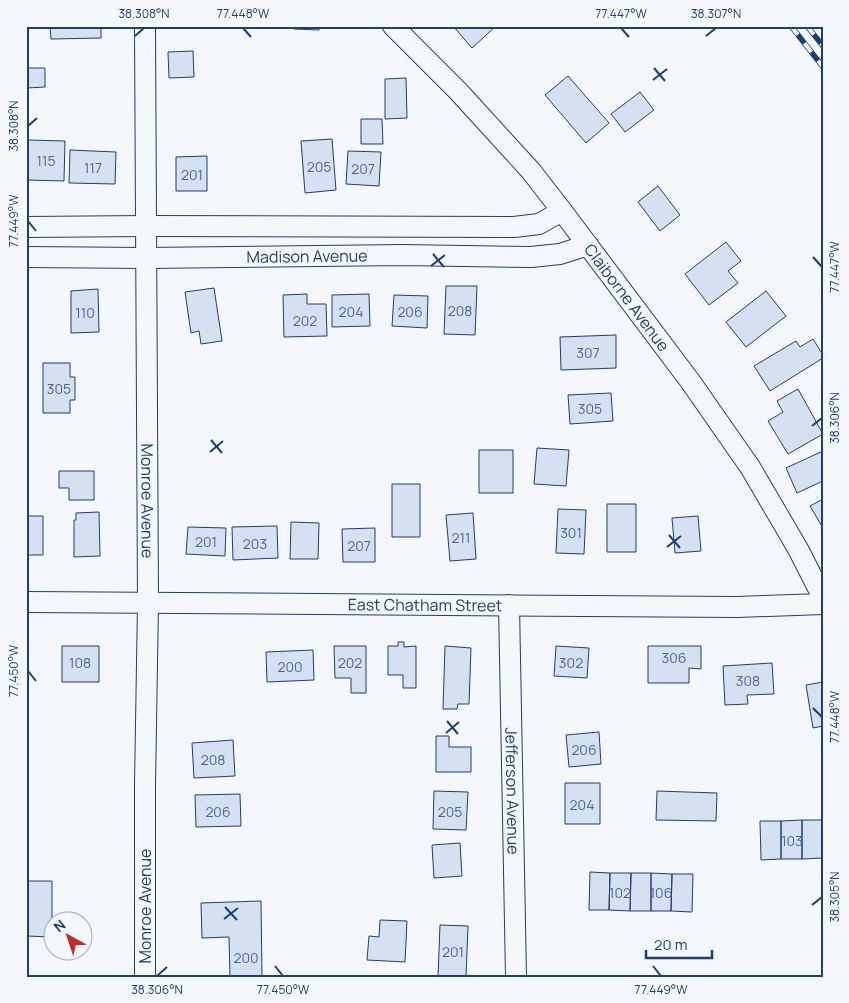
<svg xmlns="http://www.w3.org/2000/svg" width="849" height="1003" font-family="Manrope,sans-serif">
<style>
.building{fill:#d5e0f0;stroke:#1d3f73}
.lines{fill:none;stroke-linecap:round;stroke-linejoin:round}
.minor-casing{stroke:#1d3f73;stroke-width:22}
.minor{stroke:#f4f7fb;stroke-width:20}
.rail-casing{stroke:#1d3f73;stroke-width:5.5}
.rail{stroke:#f4f7fb;stroke-width:4;stroke-dasharray:11;stroke-linecap:butt}
.ticks{fill:none;stroke:#1d3f73;stroke-width:2}
.labels{text-anchor:middle;dominant-baseline:central;stroke-width:4;stroke-linejoin:round;paint-order:stroke}
.number-label{font-size:14px;fill:#4b6792}
.street-label{font-size:16px;fill:#1d3f73;stroke:#f4f7fb}
.neatline{fill:none;stroke:#1d3f73;stroke-width:2}
.ticks-label{font-size:12px;text-anchor:middle;fill:#1d3f73}
</style>
<rect width="100%" height="100%" fill="#f4f7fb"/>
<path class="building" d="M50,26h51v12l-50,1z
M294,26h25v4l-25,-1z
M453,26h43l-24,22z
M193,51l1,26 -25,1 -1,-26z
M26,68h19v19l-18,1z
M568,76l41,47 -23,20 -41,-48z
M406,78l1,40 -22,1v-40z
M640,92l14,18 -29,22 -14,-18z
M361,119h21l1,25h-22z
M332,139l4,51 -31,3 -4,-52z
M28,140l37,1 -1,40 -38,-1z
M70,150l46,2 -1,32 -46,-1z
M348,151l33,1 -2,34 -33,-2z
M207,156v35h-31v-34z
M658,186l22,29 -20,16 -22,-29z
M726,242l15,19 -13,10 10,12 -29,22 -24,-31z
M446,286h31l-2,49 -31,-1z
M214,288l8,53 -21,3 -2,-13 -8,2 -6,-41z
M98,289l1,43 -28,1v-42z
M766,291l20,25 -40,31 -20,-25z
M307,294v10h19l1,32 -43,1 -1,-42z
M369,294l1,32 -38,1v-32z
M394,295l34,1 -1,32 -35,-2z
M616,335v33l-55,2 -1,-33z
M813,339l10,16v3l-53,33 -16,-25 42,-25 4,6z
M43,363h27v14h5v23h-5v13h-27z
M798,389l25,45 -35,20 -20,-33 15,-9 -6,-11z
M611,393l2,28 -43,3 -2,-29z
M537,448l32,2 -3,36 -32,-2z
M479,450h34v43h-34z
M823,451v30l-26,12 -11,-25z
M59,471h35v29h-25v-12h-10z
M392,484h28v53h-28z
M823,499v29l-13,-22z
M607,504h29v48h-29z
M558,509l28,1 -2,44 -28,-1z
M99,512l1,44 -26,1v-37h2v-7z
M473,513l3,46 -26,2 -4,-46z
M26,516h17v39h-17z
M698,516l3,35 -26,2 -3,-35z
M291,522l28,1 -1,36h-28z
M277,526l1,32 -45,2 -1,-33z
M188,527l38,1 -1,28 -39,-2z
M375,528v34h-32l-1,-33z
M398,642h6v5l12,-1v42h-13v-13h-15v-29h10z
M62,646h37v36h-37z
M334,646h32v47h-15v-15h-16z
M445,646l26,2 -2,56h-11l-1,5h-14z
M556,646l33,2 -2,30 -33,-2z
M648,646h53v23l-12,-1v15h-41z
M313,650l1,30 -47,2 -1,-30z
M772,663l2,31 -27,1 1,9 -23,1 -2,-39z
M823,682v44l-10,2 -7,-43z
M599,732l2,32 -32,3 -3,-32z
M436,736h13v11h22v25h-35z
M233,740l2,36 -41,2 -2,-35z
M565,783h35v41h-35z
M434,791l34,1 -2,38 -33,-1z
M657,791l60,2 -1,28 -60,-1z
M240,794l1,32 -45,1 -1,-32z
M802,820v39h-21v-38z
M802,820h21v38l-21,1z
M760,821h21v38l-20,1z
M460,843l2,33 -28,2 -2,-33z
M590,872l20,1 -1,37h-20z
M610,873h21l-1,38 -21,-1z
M631,873h20v38h-21z
M651,873l21,1 -1,37h-20z
M672,874h21l-1,38 -21,-1z
M26,881h26v56l-26,-1z
M261,901l1,76h-32l-1,-40 -27,1 -1,-35z
M380,920l27,1 -2,41 -38,-2 2,-24 10,1z
M440,925l28,1 -2,51h-28z"/>
<g class="lines">
<g class="minor-casing">
<g id="minor">
<path id="s1" d="M145,26l3,577 -3,182v192"/>
<path id="s2" d="M393,26l65,65 73,80 31,40 128,170 60,86 48,82 25,49"/>
<path d="M26,227l120,-1 368,1 25,-3 23,-13"/>
<path id="s3" d="M26,257l120,1 257,-3 128,2 29,-3 28,-9"/>
<path id="s4" d="M26,602l711,5 86,-3"/>
<path id="s5" d="M509,605l7,372"/>
</g>
</g>
<use href="#minor" class="minor"/>
<g class="rail-casing">
<path id="rail" d="M791,26l32,41
M807,26l16,20"/>
</g>
<use href="#rail" class="rail"/>
</g>
<path class="ticks" d="M243,28l8,9M621,28l8,9M135,36l9,-8M706,36l10,-8M654,68l11,13M653,80l14,-11M28,126l9,-8M28,221l8,10M433,254l11,13M813,257l9,10M431,266l14,-11M812,426l10,-8M211,440l11,13M210,452l13,-11M669,535l11,13M667,547l14,-11M28,671l8,10M813,708l9,9M447,721l11,13M446,733l13,-11M812,905l10,-8M225,907l12,13M224,919l14,-11M275,966l8,10M653,966l8,10M157,976l10,-9"/>
<g class="labels">
<g class="number-label">
<text x="46" y="160">115</text>
<text x="319" y="166">205</text>
<text x="93" y="167">117</text>
<text x="363" y="168">207</text>
<text x="192" y="174">201</text>
<text x="460" y="310">208</text>
<text x="351" y="311">204</text>
<text x="410" y="311">206</text>
<text x="85" y="312">110</text>
<text x="305" y="320">202</text>
<text x="588" y="352">307</text>
<text x="59" y="388">305</text>
<text x="590" y="408">305</text>
<text x="571" y="532">301</text>
<text x="461" y="537">211</text>
<text x="206" y="541">201</text>
<text x="255" y="543">203</text>
<text x="359" y="545">207</text>
<text x="674" y="657">306</text>
<text x="80" y="662">108</text>
<text x="350" y="662">202</text>
<text x="571" y="662">302</text>
<text x="290" y="666">200</text>
<text x="748" y="680">308</text>
<text x="584" y="749">206</text>
<text x="213" y="759">208</text>
<text x="582" y="804">204</text>
<text x="218" y="811">206</text>
<text x="450" y="811">205</text>
<text x="792" y="840">103</text>
<text x="620" y="892">102</text>
<text x="661" y="892">106</text>
<text x="453" y="951">201</text>
<text x="246" y="957">200</text>
</g>
<g class="street-label">
<text stroke="none"><textPath href="#s3" startOffset="281">Madison Avenue</textPath></text>
<text stroke="none"><textPath href="#s2" startOffset="359">Claiborne Avenue</textPath></text>
<text stroke="none"><textPath href="#s1" startOffset="475">Monroe Avenue</textPath></text>
<text stroke="none"><textPath href="#s4" startOffset="399">East Chatham Street</textPath></text>
<text stroke="none"><textPath href="#s5" startOffset="186">Jefferson Avenue</textPath></text>
<text transform="translate(145 906) rotate(-90)">Monroe Avenue</text>
</g>
</g>
<rect width="849" height="1003" fill="none" stroke="#f4f7fb" stroke-width="55"/>
<g transform="translate(68 936) rotate(320)"><circle r="24" fill="#f4f7fb" stroke="#9eadc5"/>
<path d="M0-4L9 19L0 12L-9 19Z" fill="#c62828"/>
<text y="-8" font-size="14" font-weight="bold" text-anchor="middle" fill="#1d3f73">N</text>
</g>
<path d="M646 950v8h66v-8" fill="none" stroke="#1d3f73" stroke-width="2.5"/>
<text x="654" y="950" font-size="15" fill="#1d3f73" stroke="#f4f7fb" stroke-width="4" paint-order="stroke">20 m</text>
<rect x="28" y="28" width="794" height="948" class="neatline"/>
<g class="ticks-label">
<text x="144" y="18">38.308°N</text>
<text x="243" y="18">77.448°W</text>
<text x="621" y="18">77.447°W</text>
<text x="716" y="18">38.307°N</text>
<text transform="translate(14 126) rotate(-90)" y="4">38.308°N</text>
<text transform="translate(14 221) rotate(-90)" y="4">77.449°W</text>
<text transform="translate(835 267) rotate(-90)" y="4">77.447°W</text>
<text transform="translate(835 418) rotate(-90)" y="4">38.306°N</text>
<text transform="translate(14 671) rotate(-90)" y="4">77.450°W</text>
<text transform="translate(835 717) rotate(-90)" y="4">77.448°W</text>
<text transform="translate(835 897) rotate(-90)" y="4">38.305°N</text>
<text x="157" y="994">38.306°N</text>
<text x="283" y="994">77.450°W</text>
<text x="661" y="994">77.449°W</text>
</g>
</svg>
